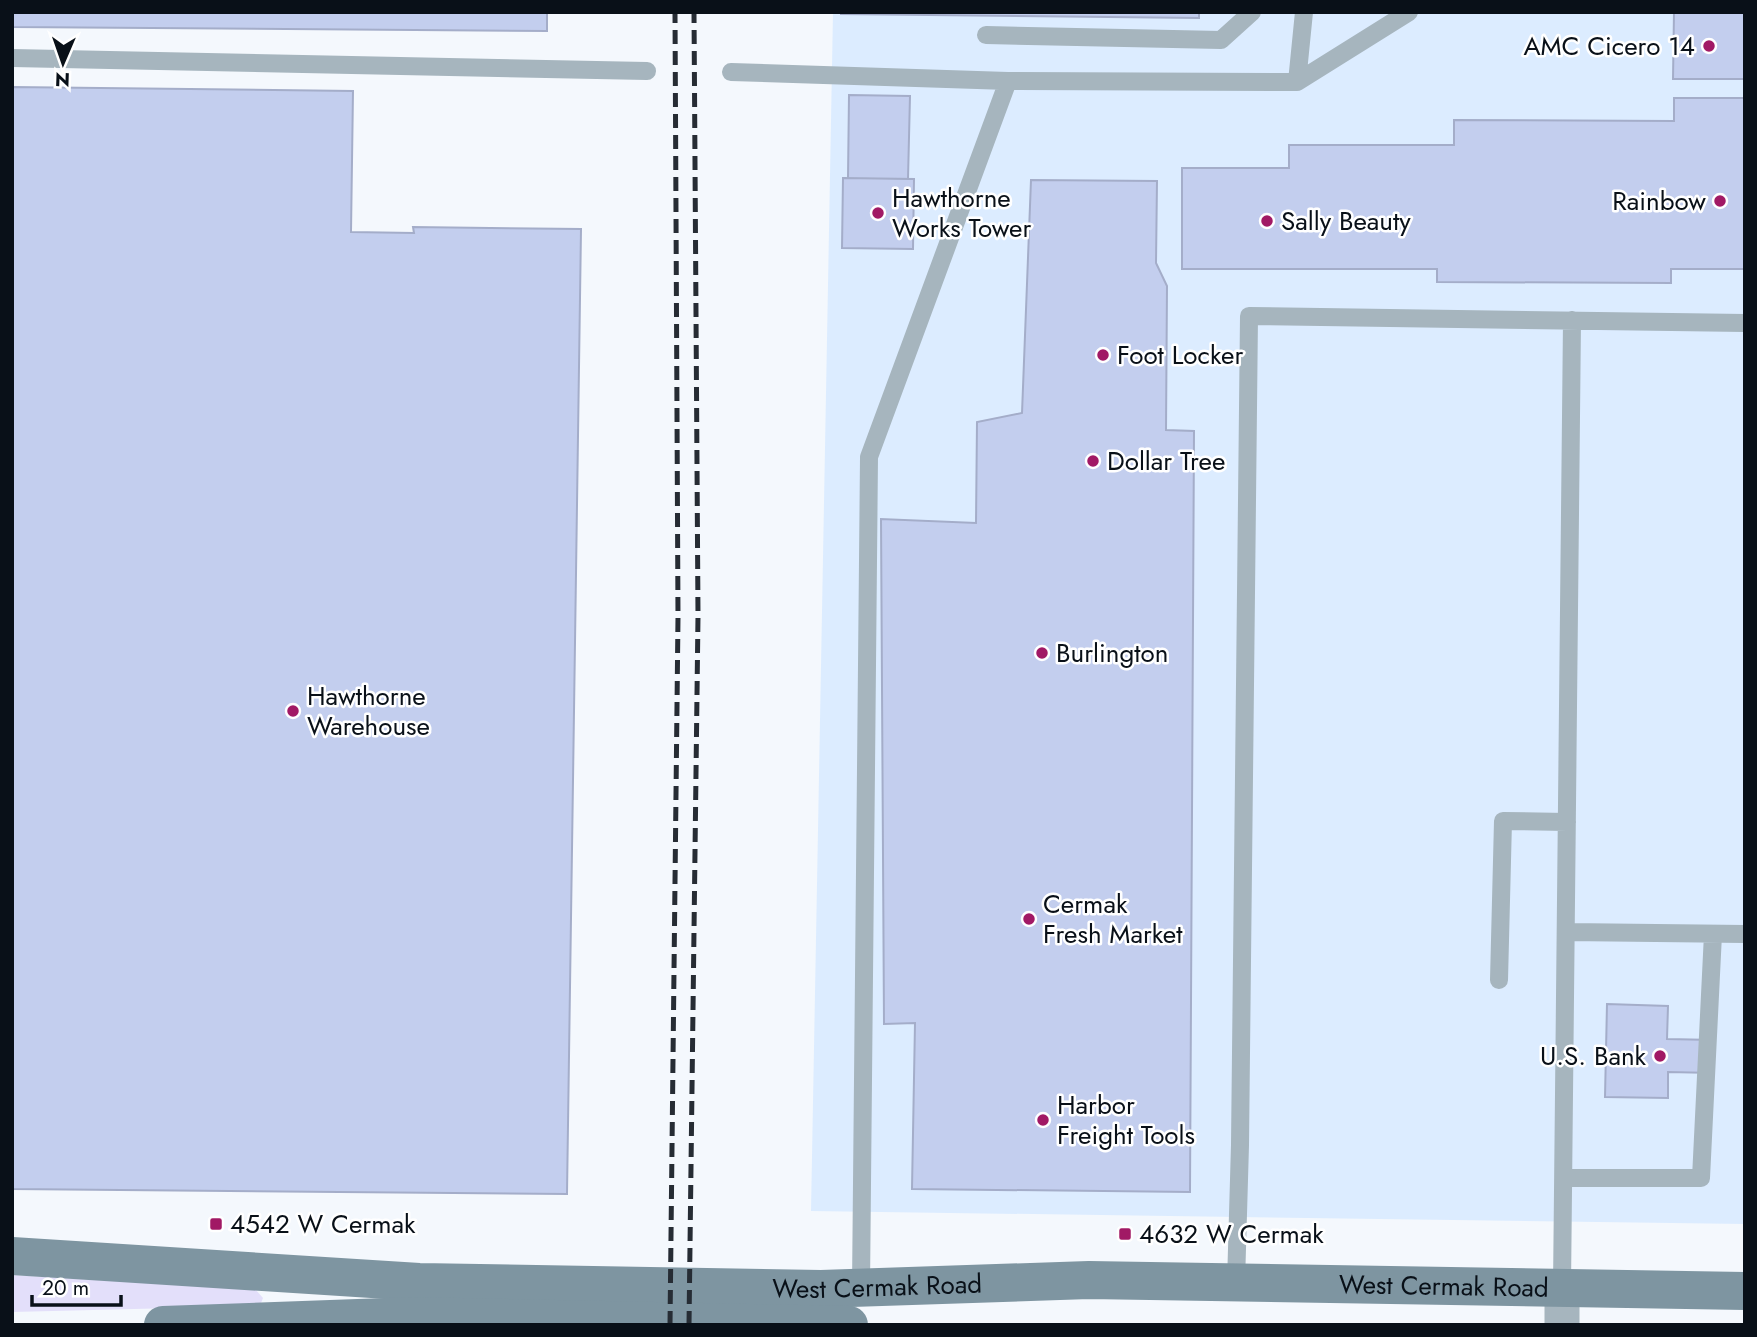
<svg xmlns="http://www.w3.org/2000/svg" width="1757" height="1337" font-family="Jost,sans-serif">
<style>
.built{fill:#dcecff}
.green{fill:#e3dffa}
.building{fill:#c3ceee;stroke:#a4adc9;stroke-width:2}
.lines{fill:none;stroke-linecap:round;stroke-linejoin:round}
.lane{stroke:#a6b5be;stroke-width:18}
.street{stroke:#a6b5be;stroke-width:35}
.secondary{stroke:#7e95a1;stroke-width:38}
.rail{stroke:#262c34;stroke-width:5;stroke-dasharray:14 7;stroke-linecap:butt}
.poi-dot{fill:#a11965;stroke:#fff;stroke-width:2.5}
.labels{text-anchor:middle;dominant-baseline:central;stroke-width:5;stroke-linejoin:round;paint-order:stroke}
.poi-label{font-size:26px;fill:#091018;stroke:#fff;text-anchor:start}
.street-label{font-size:26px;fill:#091018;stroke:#fff}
</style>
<rect width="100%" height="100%" fill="#f4f8fd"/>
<path class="built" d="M833,12h912v1212l-934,-13z"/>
<path class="green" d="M12,1275l243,14 8,9 -2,5 -5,3 -244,6z"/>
<path class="building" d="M12,12h535v19l-535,-4z
M841,12h358v6l-358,-4z
M1674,12h71v67h-72z
M12,87l341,4 -2,141 63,1 -1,-6 168,2 -14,965 -555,-5z
M849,95l61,1 -2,83 -60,-1z
M1674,98h71v171h-74v14l-234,-1v-13h-255v-101h107v-23h165v-25l220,1z
M843,178l71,1 -1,70 -71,-1z
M1031,180l126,1 -1,82 11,23 -1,144 28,1 -4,761 -278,-3 3,-166 -31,1 -3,-505 95,4 1,-101 45,-9z
M1607,1004l61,2 -1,33 47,1v33l-46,-1v26l-63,-1z"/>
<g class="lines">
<path class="lane" d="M986,35l235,5 31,-28
M12,58l635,13
M731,72l277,9
M1297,82l7,-70
M1567,932l178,2
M1499,980l4,-159 64,1
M1564,1178h137l12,-244
M1236,1283l4,-138 9,-829 496,7
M861,1287l8,-830 139,-376 289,1 112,-70
M1562,1288l10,-968"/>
<path class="street" d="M1562,1325v-37"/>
<g class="secondary">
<path id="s1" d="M12,1256l407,26 402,7 268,-9 656,11"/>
<path d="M163,1325l250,-9 436,9"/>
</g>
<path class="rail" d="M670,1325l8,-708 -3,-605
M689,1325l9,-709 -4,-604"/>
</g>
<g class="poi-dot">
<circle cx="1709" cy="46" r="7"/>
<circle cx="1720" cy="201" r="7"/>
<circle cx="878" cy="213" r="7"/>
<circle cx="1267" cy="221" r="7"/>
<circle cx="1103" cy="355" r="7"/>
<circle cx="1093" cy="461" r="7"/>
<circle cx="1042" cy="653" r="7"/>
<circle cx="293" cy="711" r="7"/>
<circle cx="1029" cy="919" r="7"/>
<circle cx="1660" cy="1056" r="7"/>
<circle cx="1043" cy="1120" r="7"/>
<rect x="209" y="1217" width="14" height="14" rx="3.5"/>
<rect x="1118" y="1227" width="14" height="14" rx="3.5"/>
</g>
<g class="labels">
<g class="poi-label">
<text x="1695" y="46" text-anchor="end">AMC Cicero 14</text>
<text x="892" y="198">Hawthorne<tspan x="892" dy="30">Works Tower</tspan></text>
<text x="1706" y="201" text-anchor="end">Rainbow</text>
<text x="1281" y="221">Sally Beauty</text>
<text x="1117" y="355">Foot Locker</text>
<text x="1107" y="461">Dollar Tree</text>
<text x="1056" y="653">Burlington</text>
<text x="307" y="696">Hawthorne<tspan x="307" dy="30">Warehouse</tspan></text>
<text x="1043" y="904">Cermak<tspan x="1043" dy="30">Fresh Market</tspan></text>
<text x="1646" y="1056" text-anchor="end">U.S. Bank</text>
<text x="1057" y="1105">Harbor<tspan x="1057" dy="30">Freight Tools</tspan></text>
<text x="230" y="1224">4542 W Cermak</text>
<text x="1139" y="1234">4632 W Cermak</text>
</g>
<g class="street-label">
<text stroke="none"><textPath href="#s1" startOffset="866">West Cermak Road</textPath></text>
<text stroke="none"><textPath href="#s1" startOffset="1433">West Cermak Road</textPath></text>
</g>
</g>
<rect width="1757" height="1337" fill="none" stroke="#091018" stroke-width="28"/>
<g transform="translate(63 63) rotate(182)" stroke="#ffffff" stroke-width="5" paint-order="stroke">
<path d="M0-5L12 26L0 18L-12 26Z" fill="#091018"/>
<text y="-10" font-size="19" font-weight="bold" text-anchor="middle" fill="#091018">N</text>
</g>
<path d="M32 1295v10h89v-10" fill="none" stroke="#091018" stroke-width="3.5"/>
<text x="42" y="1295" font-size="21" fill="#091018" stroke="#ffffff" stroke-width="5" paint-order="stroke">20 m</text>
</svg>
